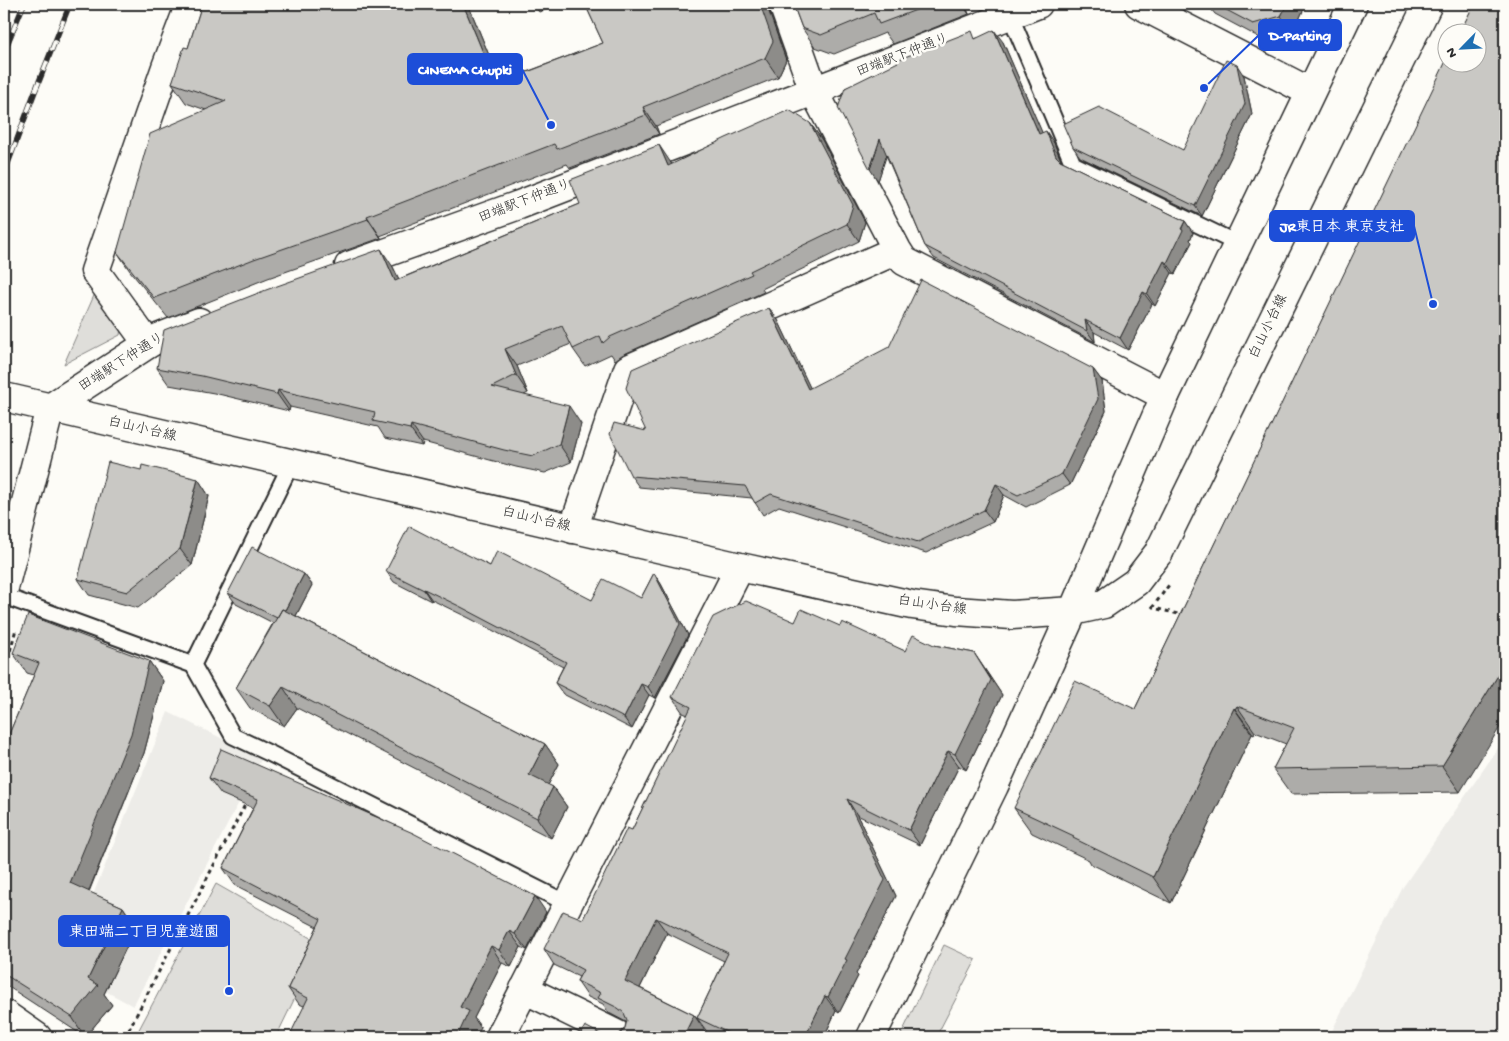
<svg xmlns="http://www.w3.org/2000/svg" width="1509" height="1041" font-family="'Gochi Hand','Klee One',sans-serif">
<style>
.built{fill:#edece8}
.green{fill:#dfdeda;stroke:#858482}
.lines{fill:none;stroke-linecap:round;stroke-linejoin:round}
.lane-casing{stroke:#2b2b2b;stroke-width:19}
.street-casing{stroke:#2b2b2b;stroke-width:31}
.secondary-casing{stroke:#2b2b2b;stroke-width:31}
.path{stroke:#2b2b2b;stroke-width:3;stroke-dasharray:4 4;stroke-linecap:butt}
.lane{stroke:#fdfcf7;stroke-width:15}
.street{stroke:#fdfcf7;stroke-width:28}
.secondary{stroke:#fdfcf7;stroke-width:28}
.rail-casing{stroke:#2b2b2b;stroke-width:5.5}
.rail{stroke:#fdfcf7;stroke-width:4;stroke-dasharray:11;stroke-linecap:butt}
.secondary-bridge-casing{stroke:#2b2b2b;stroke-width:31;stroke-linecap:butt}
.path-bridge{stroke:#2b2b2b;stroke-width:3;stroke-dasharray:4 4;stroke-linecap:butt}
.secondary-bridge{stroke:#fdfcf7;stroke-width:28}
.wall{fill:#adaca9;stroke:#2b2b2b}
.shaded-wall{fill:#8d8c89;stroke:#2b2b2b}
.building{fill:#c9c8c4;stroke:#2b2b2b}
.labels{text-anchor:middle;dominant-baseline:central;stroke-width:5;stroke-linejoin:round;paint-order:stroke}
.street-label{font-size:14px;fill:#2b2b2b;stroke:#fdfcf7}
.leader{fill:none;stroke:#1d4ed8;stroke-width:2}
.callout-dot{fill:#1d4ed8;stroke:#fdfcf7;stroke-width:2}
.callout{fill:#1d4ed8;stroke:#1d4ed8;stroke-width:2}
.callout-label{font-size:15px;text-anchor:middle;font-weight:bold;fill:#fff}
</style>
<rect width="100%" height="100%" fill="#fdfcf7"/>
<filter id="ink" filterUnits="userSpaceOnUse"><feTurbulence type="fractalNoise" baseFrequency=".02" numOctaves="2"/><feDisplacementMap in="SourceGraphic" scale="10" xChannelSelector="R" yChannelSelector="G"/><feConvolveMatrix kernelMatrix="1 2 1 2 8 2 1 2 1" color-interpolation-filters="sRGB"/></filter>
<g filter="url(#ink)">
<path class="built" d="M168,712l94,46 -129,248 -70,-38z
M1505,738v299h-176l74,-150z"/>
<path class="green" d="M96,291l26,30 -2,14 -56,29z
M216,884l105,60 -45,93h-141z
M944,945l32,15 -40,77h-36z"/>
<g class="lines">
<g class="lane-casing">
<path id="lane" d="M1010,15l63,149 165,80
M291,464l-98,201 40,71 38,18 297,150
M4,596l189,69"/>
</g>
<g class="street-casing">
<path id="street" d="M783,4l31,87 83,159 7,11 261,135
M148,344l-53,-73 71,-204 24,-63
M573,529l55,-160 269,-119
M524,989l98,48
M500,1037l240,-470"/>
</g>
<g class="secondary-casing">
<path id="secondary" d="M1139,4l171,88
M349,266l170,-61 519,-201
M4,397l736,170 172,38 44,6 56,4 61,-4 31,-7 32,-22 23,-30
M4,588l46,-180 98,-64 10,-6 41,-16
M4,1014l33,23
M871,1037l123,-251 79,-175 92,-215 188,-392"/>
</g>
<path class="path" d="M1158,609l24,6 1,-2
M4,674l12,-45
M125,1037l121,-234"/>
<use href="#lane" class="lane"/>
<use href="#street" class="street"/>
<use href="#secondary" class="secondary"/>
<g class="rail-casing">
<path id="rail" d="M4,52l20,-48
M4,174l30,-80 36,-90"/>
</g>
<use href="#rail" class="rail"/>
<g class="secondary-bridge-casing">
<path id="secondary-bridge" d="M1159,552l269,-548"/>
</g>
<path class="path-bridge" d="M1152,608l17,-23"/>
<use href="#secondary-bridge" class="secondary-bridge"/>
</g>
<path class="wall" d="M202,4h266l32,78 103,-39 -18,-39h183v5l18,51 -8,17 -122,49 3,8 -89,34 -3,-4 -187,72 1,2 -113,40 -100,40 -38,-47 -13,-19 89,-142 -20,-7 -14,-20 16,-35z
M533,4h28l-22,8z
M793,4h172l4,10 -76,30 -8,-11 -51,21 -19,-7 -13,-19z
M1207,4h99l-13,29 -27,8 -51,-27z
M1474,4l-14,788 -169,2 -18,-25 13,-25 -31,-12 -1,3 -2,-1 -81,169 -80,-39 -2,-4 -57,-27 -18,-25 121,-99z
M977,38l26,4 39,91 12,10 8,18 123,60 8,12 -3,7 2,2 -17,32 -3,-1 -17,33 -3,-2 -24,46 -34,-18 1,10 -161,-84 -9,-12 -39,-91 -8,26 -33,-93z
M1244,76l8,38 -50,102 -122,-59 -7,-10 110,3z
M810,123l12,17 43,82 -6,19 -97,48 2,3 -142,63 -7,5 -4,-6 -26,12 -12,-17 -2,-5 -54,22 11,27 -4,2 57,29 -10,38 -26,11 -29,-6 -93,-25 -1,4 -37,-8 -7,-11 -88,-20 -1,4 -75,-18 -45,-8 -12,-17 236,-101 6,12 181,-75 91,-41 1,1z
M769,308l9,12 32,68 283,-19 9,12 4,30 -36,74 -44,22 -22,-12 -11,27 -67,31 -147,-47 -16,9 -11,-17 -113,-11 -8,-11 15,-45z
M141,470l57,9 11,17 -17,69 -54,43 -49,-13 -11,-16z
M451,548l39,18 102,34 49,-2 13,-25 7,11 27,51 -33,63 -6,-3 -17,34 -69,-35 -8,-11 8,-16 -94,-49 -37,-18 -1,1 -37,-19 -8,-11z
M304,574l8,11 -16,31 249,128 14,20 -11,21 5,2 14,20 -16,31 -254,-130 -13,18 -34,-18 -14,-20 37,-65 -37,-19 -8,-11z
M795,622l45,4 65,25 29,-6 40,8 28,42 -36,75 -7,-4 -39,79 -63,-30 39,81 -40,78 2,2 -19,37 -3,-2 -12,26h-108l-8,-4 -11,-15 27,-57 -57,-28 -27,55 54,27 11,16 -4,6h-122l25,-1 8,1 8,-3 5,-6 1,-6 -17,-9 -6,-9 -15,-7 -11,-16 2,-4 -25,-12 -10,-16 39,-30 49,-89 56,-115 -5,-2 -11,-16z
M13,653l136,8 14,20 -19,72 -55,139 34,15 13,20 -32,67 8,11 -27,32 -81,-53v-238l30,-71 -7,-2z
M209,778l337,134 -19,38 -6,-3 -10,20 -9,-4 -28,55 7,10 -177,-22 -5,-2 -11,-16 29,-61 -82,-42 -12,-17 30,-60 -32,-14z"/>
<path class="shaded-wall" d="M463,4h5l41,100 -13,-20z
M760,4h8v5l18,51 -8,17 -13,-19z
M962,4h3l4,10z
M1287,4h19l-13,29 -12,-17z
M994,30l9,12 45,104 -9,-12z
M1237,65l7,11 8,38 -50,102 -7,-10z
M643,107l13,19 3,8 -13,-19z
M810,123l12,17 43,82 -6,19 -12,-17z
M1046,131l8,12 10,25 -8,-12z
M880,139l8,12 -10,30 -8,-12z
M659,145l12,18 9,20 -12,-17z
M367,216l13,20 1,2 -13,-19z
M1185,221l8,12 -3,7 2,2 -17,32 -8,-11z
M381,249l12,18 14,31 -12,-17z
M1164,261l8,12 -17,33 -8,-12z
M1143,292l9,12 -24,46 -8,-12z
M769,308l9,12 38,80 -8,-11z
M1085,320l9,12 1,10 -8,-11z
M505,349l12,17 11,27 -12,-18z
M1093,369l9,12 4,30 -36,74 -8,-11z
M278,390l12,17 -1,4 -12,-17z
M569,406l12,18 -10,38 -12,-18z
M411,425l12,17 -1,4 -12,-17z
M198,479l11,17 -17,69 -12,-16z
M996,484l8,11 -11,27 -9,-12z
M654,573l7,11 27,51 -33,63 -7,-11z
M304,574l8,11 -24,46 -8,-11z
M424,589l8,11 -1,1 -7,-11z
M974,653l28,42 -36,75 -11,-16z
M149,661l14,20 -19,72 -60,150 -14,-20z
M1505,664v55l-45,73 -18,-26z
M641,684l8,11 -17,34 -8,-11z
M283,687l14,21 -13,18 -14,-20z
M1237,706l18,26 -1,3 -19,-26z
M1234,708l18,26 -81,169 -18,-26z
M545,744l14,20 -16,31 -14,-20z
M948,751l11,15 -39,79 -11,-15z
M553,787l14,20 -16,31 -14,-20z
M847,799l10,16 39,81 -40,78 2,2 -19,37 -11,-16 17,-38z
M535,896l11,16 -19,38 -12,-16z
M123,907l13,20 -32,67 8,11 -27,32 -13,-20 16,-38z
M656,918l11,15 -31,63 -11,-15z
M509,931l12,16 -10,20 -12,-17z
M491,946l11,17 -28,55 7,10 -5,9h-19l3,-30z
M825,996l11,15 -12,26h-19z
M694,1015l11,16 -4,6h-18z"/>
<path class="building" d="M202,4h261l33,80 107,-41 -18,-39h175l13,37 -8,17 -122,49 3,8 -89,34 -3,-5 -187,72 1,3 -114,40 -100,39 -37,-46 33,-118 76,-33 -54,-18 12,-36 4,1z
M793,4h139l-53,20 -5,-11 -53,22 -19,-7z
M1215,4h72l-6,12 -28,8z
M1474,4h31v660l-63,102 -169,3 21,-41 -57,-22 -2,3 -1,-1 -81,169 -80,-39 1,-2 -60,-28 61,-127 60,28 311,-648v1h30v-30h-16z
M994,30l45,104 7,-3 10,25 4,4 125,61 -4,8 2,1 -16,33 -3,-2 -17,33 -4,-2 -23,46 -35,-18 2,11 -162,-85 -45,-107 -10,30 -32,-61 7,-20 53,-26 -1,-2 75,-29 3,8z
M1226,60l11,5 8,39 -50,102 -122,-59 -10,-23 36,-17 84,43z
M789,110l21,13 43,82 -6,19 -97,47 2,3 -142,63 -7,6 -3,-7 -27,13 -11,-23 -57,23 11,26 -24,12 77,19 -10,38 -26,12 -29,-6 -93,-25 -1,4 -37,-8 2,-9 -97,-22 -1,4 -75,-18 -45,-8 7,-38 102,-40 115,-41 14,32 185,-77 -10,-24 89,-35 9,21 58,-28z
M921,280l172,89 5,30 -36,75 -44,21 -22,-11 -12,26 -66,32 -147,-48 -16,9 -10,-17 -114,-10 -21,-42 4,-11 32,8 -20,-43 6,-19 137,-61 39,81 81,-42z
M108,462l33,8 1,-5 56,14 -18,70 -53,43 -49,-13z
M409,526l42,22 1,-1 38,19 7,-15 95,49 11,-21 38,19 13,-25 26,51 -32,63 -7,-3 -17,34 -69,-35 11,-21 -105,-55 -37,-18v1l-38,-19z
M252,547l52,27 -19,36 -3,-1 -5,9 -49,-25z
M746,601l49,21 6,-13 39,17 2,-4 63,29 8,-16 21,10 40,8 17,27 -36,74 -7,-3 -39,79 -62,-31 38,81 -40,79 2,1 -19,37 -3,-1 -20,41h-68l-40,-19 31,-65 -72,-35 -31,63 69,34 -11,22h-104l6,-11 19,10 8,1 8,-3 5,-6 2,-8 -3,-7 -6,-5 -20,-10 3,-5 -24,-12 6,-11 -39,-21 19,-38 20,8 44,-91 5,2 59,-123 -19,-10 41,-80z
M282,609l263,135 -16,31 24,12 -16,31 -254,-131 -13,19 -34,-18z
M28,615l121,46 -18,73 -61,149 53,24 -35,72 10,6 -26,32 -68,-43v-228l35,-83 -26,-10z
M221,749l192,84 122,63 -20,38 -6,-3 -10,19 -8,-4 -31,61 9,4 -12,26h-168l19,-39 -20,-10 33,-69 -98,-51 35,-69 -49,-21z"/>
</g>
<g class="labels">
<g class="street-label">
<text transform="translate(903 56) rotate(-21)">田端駅下仲通り</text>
<text transform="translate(525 202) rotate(-21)">田端駅下仲通り</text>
<text transform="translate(1269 327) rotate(-64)">白山小台線</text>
<text transform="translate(122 363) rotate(-32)">田端駅下仲通り</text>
<text transform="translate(142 430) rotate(13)">白山小台線</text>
<text transform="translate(536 520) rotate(13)">白山小台線</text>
<text transform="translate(932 606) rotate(8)">白山小台線</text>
</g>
</g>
<path class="leader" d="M1204 88L1259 35M551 125L522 69M1433 304L1414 226M229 991L229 931"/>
<g class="callout-dot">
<circle cx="1204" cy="88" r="5"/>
<circle cx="551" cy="125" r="5"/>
<circle cx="1433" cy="304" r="5"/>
<circle cx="229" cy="991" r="5"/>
</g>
<g class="callout">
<rect x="1259" y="20" width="82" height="30" rx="5"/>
<rect x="408" y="54" width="114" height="30" rx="5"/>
<rect x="1270" y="211" width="144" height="30" rx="5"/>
<rect x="59" y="916" width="170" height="30" rx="5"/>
</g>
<g class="callout-label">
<text x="1300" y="40">D-Parking</text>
<text x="465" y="74">CINEMA Chupki</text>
<text x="1342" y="231">JR東日本 東京支社</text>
<text x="144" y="936">東田端二丁目児童遊園</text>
</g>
<rect width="1509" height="1041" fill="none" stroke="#fdfcf7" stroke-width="20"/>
<rect x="10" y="10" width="1489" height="1021" fill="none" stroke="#2b2b2b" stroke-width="2" filter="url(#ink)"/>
<g transform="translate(1462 48) rotate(246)"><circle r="24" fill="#fdfcf7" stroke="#a9a8a5"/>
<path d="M0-4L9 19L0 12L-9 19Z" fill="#1f6fb2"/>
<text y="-8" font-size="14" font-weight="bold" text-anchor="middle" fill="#2b2b2b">N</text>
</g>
</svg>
